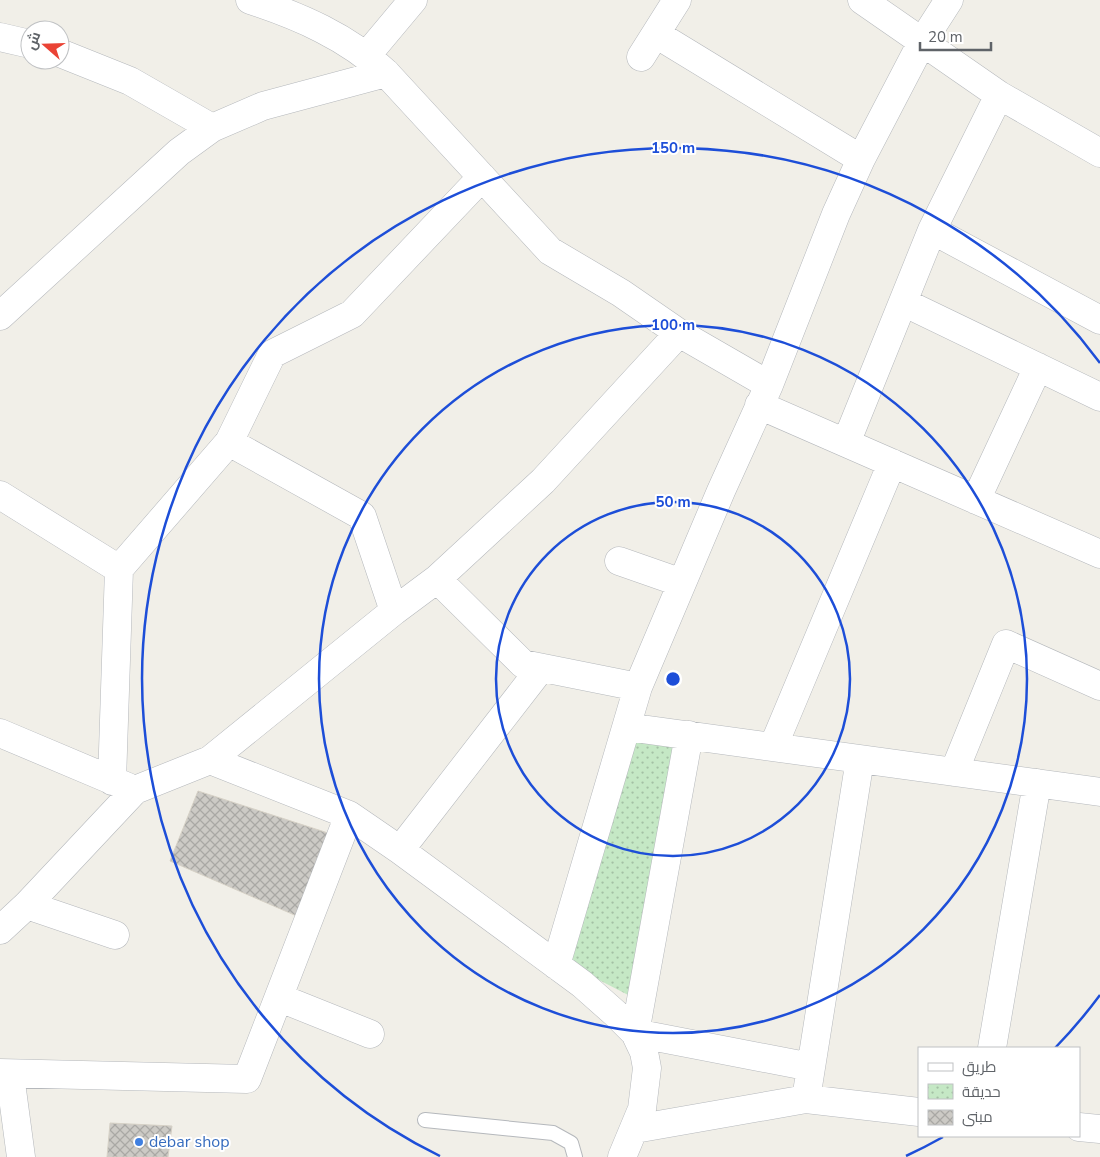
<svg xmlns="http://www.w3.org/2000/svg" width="1100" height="1157" font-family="'Nunito Sans',Cairo,sans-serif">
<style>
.park{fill:url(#park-dots)}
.building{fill:url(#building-cross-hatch);stroke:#d6d1c6}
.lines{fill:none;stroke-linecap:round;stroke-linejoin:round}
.lane-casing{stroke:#b5b8bc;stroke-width:16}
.street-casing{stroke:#b5b8bc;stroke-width:29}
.lane{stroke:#fff;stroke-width:14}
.street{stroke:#fff;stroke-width:28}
.ring{fill:none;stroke:#1d4ed8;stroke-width:2.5}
.shop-dot{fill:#3f7fe0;stroke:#fff;stroke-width:2}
.labels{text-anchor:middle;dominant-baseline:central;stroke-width:4;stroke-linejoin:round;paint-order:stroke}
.shop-label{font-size:16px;fill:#366cbe;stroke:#fff;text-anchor:start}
.centre{fill:#1d4ed8;stroke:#fff;stroke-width:2.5}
.ring-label{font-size:15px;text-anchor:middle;font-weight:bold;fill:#1d4ed8;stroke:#fff;stroke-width:4;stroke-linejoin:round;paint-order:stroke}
</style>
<defs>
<pattern id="park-dots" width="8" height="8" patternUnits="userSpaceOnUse" patternTransform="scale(1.25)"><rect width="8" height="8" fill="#c5e8c5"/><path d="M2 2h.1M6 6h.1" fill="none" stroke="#a3c0a4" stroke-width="1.8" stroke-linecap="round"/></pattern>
<pattern id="building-cross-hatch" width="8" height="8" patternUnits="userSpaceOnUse" patternTransform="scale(1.25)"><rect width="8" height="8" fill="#cccac5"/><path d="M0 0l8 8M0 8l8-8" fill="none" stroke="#a9a8a4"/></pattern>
</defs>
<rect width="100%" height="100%" fill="#f1efe8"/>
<path class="park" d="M633,736l45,5 -44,257 -70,-36z"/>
<path class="building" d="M198,791l130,42 -29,84 -129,-56z
M110,1123l62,3 -4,31h-61z"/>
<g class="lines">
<g class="lane-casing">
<path id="lane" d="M425,1120l128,13 18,10 4,14"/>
</g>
<g class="street-casing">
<path id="street" d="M250,0c49,16 98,37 136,73l164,178 71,42 58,40 90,52
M862,0l137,95 101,58
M656,34l205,125
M0,37l30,7
M60,53l70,28 82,47
M367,55l46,-55
M641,57l36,-57
M932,230l168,90
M903,302l197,95
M0,316l179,-164 33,-24 51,-22 123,-33
M759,405l341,149
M229,442l133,74 32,95
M846,443l86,-213 67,-135
M0,495l119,74
M976,500l62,-133
M619,561l63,22
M437,579l86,85 115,23
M627,727l473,65
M0,733l128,54
M689,735l-54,298 176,34
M773,747l119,-284
M210,760l139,55 51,35 182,134 35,31 18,18 9,19 3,16 -5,41 -20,48
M954,772l52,-128 94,42
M112,781l7,-212 110,-127 43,-88 80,-40 130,-137
M400,850l141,-182
M27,905l88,30
M0,930l27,-25 108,-115 75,-30 184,-149 43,-32 106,-98 136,-148
M556,965l82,-278 83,-196 48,-106 67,-171 25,-55 61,-117 27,-42
M280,998l90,36
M992,1048l45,-265
M0,1073l247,6 102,-264
M10,1075l11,82
M806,1099l54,-340
M1079,1127l21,2
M635,1129l171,-30 113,13"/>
</g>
<use href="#lane" class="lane"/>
<use href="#street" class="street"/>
</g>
<g class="ring">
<circle cx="673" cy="679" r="177"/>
<circle cx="673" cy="679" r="354"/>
<path d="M1100 995A531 531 0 0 1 1055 1048M943 1137A531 531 0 0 1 906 1156M440 1156A531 531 0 1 1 1100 363"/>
</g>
<circle class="shop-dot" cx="139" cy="1142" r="5"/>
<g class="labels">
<g class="shop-label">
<text x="149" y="1142">debar shop</text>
</g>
</g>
<circle cx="673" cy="679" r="8" class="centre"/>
<g class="ring-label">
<text x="673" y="153">150 m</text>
<text x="673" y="330">100 m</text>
<text x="673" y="507">50 m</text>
</g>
<rect x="918" y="1047" width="162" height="90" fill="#ffffff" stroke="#bfc1c3"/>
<rect x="928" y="1063" width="25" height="8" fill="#ffffff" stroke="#bfc1c3"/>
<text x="962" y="1072" font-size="15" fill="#5f6368">طريق</text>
<rect x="928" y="1084" width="25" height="15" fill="url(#park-dots)" stroke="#bfc1c3"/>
<text x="962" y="1097" font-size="15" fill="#5f6368">حديقة</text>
<rect x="928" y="1110" width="25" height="15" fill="url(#building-cross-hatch)" stroke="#bfc1c3"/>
<text x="962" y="1122" font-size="15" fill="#5f6368">مبنى</text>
<g transform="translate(45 45) rotate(290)"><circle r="24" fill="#ffffff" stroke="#bfc1c3"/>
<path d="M0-4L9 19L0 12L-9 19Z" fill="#ea4335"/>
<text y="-8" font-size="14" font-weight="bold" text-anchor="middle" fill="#5f6368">ش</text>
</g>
<path d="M920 42v8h71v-8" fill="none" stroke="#5f6368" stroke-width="2.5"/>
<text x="928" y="42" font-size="15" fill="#5f6368" stroke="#ffffff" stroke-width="4" paint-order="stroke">20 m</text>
</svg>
